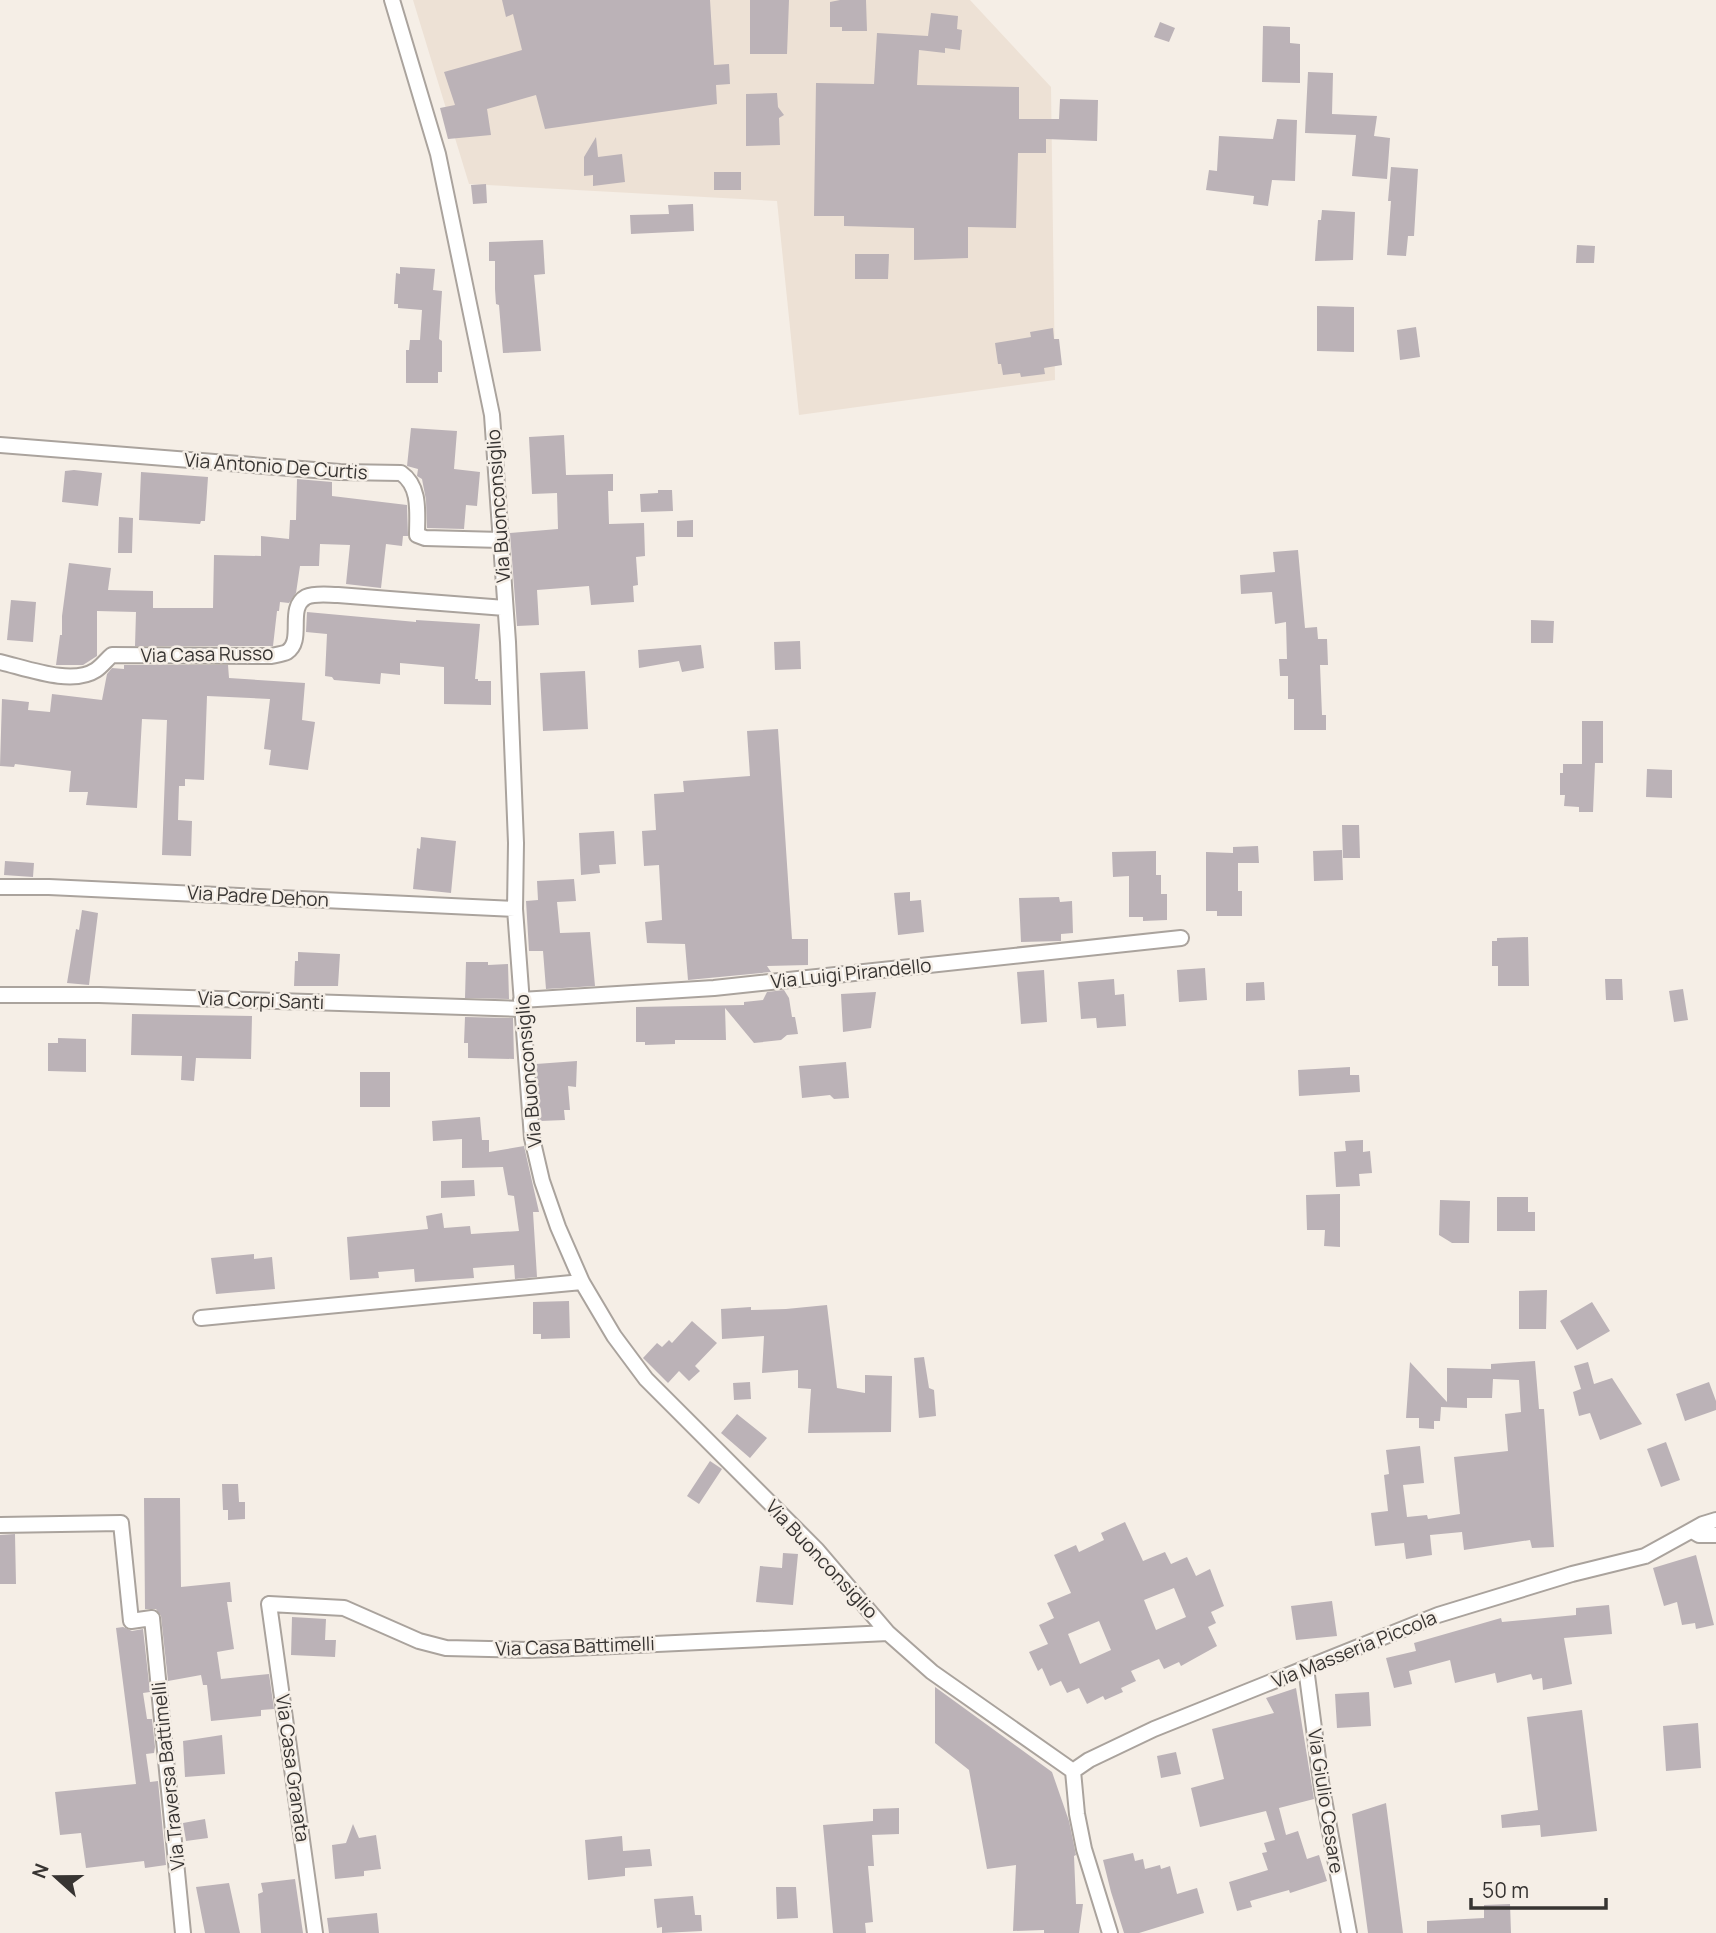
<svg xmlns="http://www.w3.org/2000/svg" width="1716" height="1933" font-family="Manrope,sans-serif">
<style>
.built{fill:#ede1d5}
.building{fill:#bbb2b7;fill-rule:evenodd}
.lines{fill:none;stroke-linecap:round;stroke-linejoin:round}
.street-casing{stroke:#aaa39d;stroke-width:18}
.street{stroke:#fff;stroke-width:14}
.labels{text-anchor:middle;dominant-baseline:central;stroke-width:5;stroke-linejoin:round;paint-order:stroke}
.street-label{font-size:19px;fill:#373432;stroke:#f5eee6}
</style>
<rect width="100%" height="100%" fill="#f5eee6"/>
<path class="built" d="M413,0h557l81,87 4,293 -256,35 -22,-214 -308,-17z"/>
<path class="building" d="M502,0h208l4,65 15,-1 1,20 -14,1 1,19 -172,25 -9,-34 -49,14 4,26 -43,4 -8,-31 15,-3 -11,-33 78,-22 -9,-36 -7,3z
M750,0h39l-2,54h-37z
M840,0h26l1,31h-25v-4h-12v-25z
M931,13l27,3 -1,13 5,1 -2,20 -15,-2v5l-26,-3 -2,35 102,2v32h40l1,-20 38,1 -1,41 -51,-2v14h-28l-2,75 -48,-1v31l-54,2v-32l-70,-2v-10h-30l2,-133 58,1 3,-51 51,3z
M1160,22l15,6 -6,14 -15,-5z
M1263,26l27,1v16l10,1v39l-38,-1z
M1308,72l25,1 -1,41 45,2 -3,20 16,2 -3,41 -35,-3 4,-41 -51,-2z
M777,93l1,14 6,8 -5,3 1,27 -34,1v-52z
M1277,119l20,1 -2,61 -23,-1 -4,26 -15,-2 1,-8 -48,-6 3,-20 8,1 2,-35 54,3z
M596,137l2,20 24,-3 3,28 -32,4v-11l-9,1v-19z
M1391,167l27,2 -4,67h-6l-2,20 -19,-1 4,-54h-3z
M714,172h27v18h-27z
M486,184l1,19 -14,1 -2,-19z
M693,204l1,27 -63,3 -1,-19 39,-1 -1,-9z
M1322,210l33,2 -2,48 -38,1 3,-41h3z
M543,240l2,34 -11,1 7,76 -38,2 -4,-48 -3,-1 -1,-15v-28h-6v-19z
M1577,245l18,1 -1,17h-18z
M855,254h34l-1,25h-33z
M400,267l35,2 -2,21 9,1 -3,48 3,2v31h-4v11h-32v-33h3l1,-10h10l2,-30 -24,-2v-4h-4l2,-31 4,1z
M1317,306l37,1v45l-37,-1z
M1416,327l4,30 -20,3 -3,-30z
M1053,328l1,11h5l3,26 -18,3 1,6 -24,3 -1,-4 -17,2 -2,-11h-3l-3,-21 36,-6 -1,-5z
M411,428l46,3 -3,38 26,3 -3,34 -11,-1 -2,24 -37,-1 -1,-28 -4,-21 -5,-3 1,-7 -11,-3z
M564,435l2,40 47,-1v17h-5l1,33 35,-1 1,33 -9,1 2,28 -5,1 1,16 -43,3 -2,-19 -52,4 2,35 -22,1 -7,-93 48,-4 -1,-36 -25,1 -3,-57z
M74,470l28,3 -4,33 -36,-4 3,-31z
M141,472l67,5 -3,44h-4l-1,3 -61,-4z
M297,479l35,3v14l75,9 1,31h-5l-1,10 -16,-2 -5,44 -35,-4 4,-39 -30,-1 -1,22h-19l-4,27 -7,10 -9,-1 -1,9h-2l-4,35h-138l1,-34 -39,-1v45l-14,9h-27l4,-30h2v-19l7,-53 42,5 -3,22 45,1v17h60l1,-53 47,1v-20l28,3 1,-19h6z
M658,490h14l1,21 -32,1 -1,-18 18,-1z
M119,517l14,1 -1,35h-14z
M693,520v17h-16v-16z
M1298,550l7,78 12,-1 1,12h9l1,26h-8l2,50h4v15h-32v-31h-6v-23h-8l-1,-17h8l-1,-37 -11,2 -3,-32 -31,2 -1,-19 35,-3 -2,-20z
M11,600l25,2 -3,40 -26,-2z
M307,612l109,10v-2l64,4 -5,55h3v2h13v24l-47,-1v-37l-44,-4v12l-19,-2 -1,11 -46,-4 -2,-3 -7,-1 2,-42 -21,-2z
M1531,620l23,1 -1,22h-22z
M800,641l1,28 -26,1 -1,-28z
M701,645l3,23 -22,4 -3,-11 -40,7 -1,-18z
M124,665h104l1,13 76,5 -3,37 13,2 -7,48 -39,-5 2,-15 -7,-1 6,-50 -63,-3 -3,84 -19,-1v7h-6l-1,34 14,1 -1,35 -29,-1 5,-135 -25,-1 -5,89 -51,-3 2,-13h-19l2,-21 -56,-7 -1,3 -14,-1 2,-67 27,3 -1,8 22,2 2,-18 50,6 5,-26 5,-6 12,1z
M585,671l3,58 -45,2 -3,-58z
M1582,721h21v42h-8l-2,49h-14v-5l-15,-1 1,-11h-5v-22h3v-9h19z
M778,729l14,210h16v26l-41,1 4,6 -83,8 -3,-36 -38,-1 -2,-21 17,-2 -3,-55 -15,1 -2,-35 14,-1 -2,-36 30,-2 -1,-11 67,-5 -3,-45z
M1647,769l25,1v28l-26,-1z
M1342,825h17l1,33h-17z
M614,831l2,33 -17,1 1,8 -19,2 -2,-42z
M421,837l35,4 -5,52 -38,-4 4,-41 3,1z
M1258,846l1,17h-21v28h4v25h-25v-5h-11v-59l27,1v-6z
M1342,850l1,30 -29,1 -1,-30z
M1156,851v24h5v19h6v26l-24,1v-4h-14v-41l-16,1 -1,-25z
M5,861l29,2 -1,14 -29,-2z
M574,879l2,22 -19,1 3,31 30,-1 5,54 -49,3 -3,-38h-14l-3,-50 12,-1 -1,-19z
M910,892v9l11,-1 3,32 -26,3 -4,-42z
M1059,897l1,5 12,-1 1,32 -12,1v7l-40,1 -2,-44z
M82,910l16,3 -9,72 -22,-2 9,-54 3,1z
M1528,937l1,49h-31v-20h-6v-25h5v-3z
M298,952l42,2 -2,32h-44l1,-25h3z
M466,962h22v3l20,-1 1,35 -44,-1z
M1205,968l2,32 -28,2 -2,-32z
M1044,970l3,52 -26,2 -4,-52z
M1114,979l1,16 9,-1 2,32 -29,2 -1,-10 -15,1 -3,-37z
M1605,979h17l1,21h-17z
M1264,982l1,18 -19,1v-18z
M1683,989l5,31 -14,2 -5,-31z
M784,990l5,8 3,19h3l3,17 -11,1 -6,5 -27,3 -29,-35 1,32h-51v4l-30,1v-3h-9v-35l108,-2v-3l19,-2 4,-8z
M876,992l-5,36 -28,4 -2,-38z
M132,1014l120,2 -1,43 -55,-1 -2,23 -13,-1 1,-24 -51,-1z
M465,1017l48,1 1,41 -46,-1v-15h-4z
M58,1038l28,1v33l-38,-1v-28h10z
M577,1061l-1,26 -8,-1 2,24h-6l1,10 -25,1 -4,-57z
M846,1062l3,36 -15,1 -4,-4 -28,3 -3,-32z
M1350,1067v8h9l1,17 -61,4 -1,-26z
M360,1072h30v35h-30z
M480,1117l2,23h7v12l35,-6 15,66h-6l4,65 -22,2 -1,-14 -41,3 1,10 -59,4 -1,-13 -36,3 1,6 -29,2 -3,-43 81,-8 -2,-13 16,-3 2,15 26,-2 1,8 48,-3 -5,-35 -6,-1 -5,-28 -41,1v-29l-29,2 -1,-20z
M1363,1140v12l7,-1 2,22 -13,1 1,12 -24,1 -2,-35 12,-1 -1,-10z
M474,1180l1,16 -34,2v-17z
M1340,1194v53l-16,-1 1,-16h-18l-1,-35z
M1497,1197h31v15h7v19h-38z
M1440,1200l30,1 -1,42h-17l-13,-8z
M254,1254v5l18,-2 3,32 -59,5 -5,-36z
M1547,1290l-1,39h-27v-38z
M569,1301l1,37 -29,1v-5h-8v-32z
M1592,1302l18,29 -33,19 -17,-29z
M827,1305l10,83 28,5v-18l27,1 -1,56 -83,1 3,-44 -13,-1v-18l-36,3 2,-37 -42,3 -1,-30 30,-2v3l35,-1z
M692,1321l25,22 -22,23 5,5 -11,10 -10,-10 -11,12 -25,-25 14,-15 5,4 7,-7 3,3z
M924,1357l5,31 5,2 2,26 -17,2 -5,-60z
M1535,1361l4,48h5l10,138 -22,1 -2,-8 -66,10 -2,-18 -32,3 2,20 -26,4 -2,-16 -29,3 -4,-33 17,-2 -4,-36 5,-1 -3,-24 34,-4 4,37 -21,2 4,32 20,-2 1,4 32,-5 -6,-57 54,-6 -3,-37 16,-2 -2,-32 -26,-1 -1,19h-25v10l-26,-1 -1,14h-6v8l-15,-1v-10h-13l4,-56 37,40v-34l44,1v-5z
M1588,1362l6,22 18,-6 30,46 -42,16 -10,-27 -11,3 -6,-24 8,-3 -7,-23z
M750,1382l1,17 -17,1 -1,-17z
M1709,1382l7,19v9l-31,11 -9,-27z
M737,1414l30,24 -17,20 -29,-25z
M1666,1442l14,38 -19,7 -14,-38z
M710,1461l12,8 -23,35 -12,-8z
M222,1484h16l1,18h6v17l-17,1v-10h-5z
M144,1498h36l1,89 49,-5 2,20h-5l7,47 -17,3 4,27 48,-5 5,35 -13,1v6l-50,5 -4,-36h-4l-2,-10 -33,6 -7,-65 -5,-7h-11z
M1125,1522l18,39 22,-9 6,12 16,-7 9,19 14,-7 14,37 -13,6 5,11 -8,4 9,19 -36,20 -2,-4 -15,7 -5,-10 -28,12 5,10 -15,7 2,4 -18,8 -2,-4 -16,8 -8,-16 -12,5 -6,-12 -11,5 -8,-18 -4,3 -9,-19 19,-8 -9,-19 15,-7 -7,-15 24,-10 -17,-38 22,-10 3,7 25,-12 -3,-7zM1174,1588l12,29 -30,13 -12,-30zM1099,1621l12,29 -31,14 -12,-30z
M15,1534l1,50h-16v-49z
M783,1553l15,1 -5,51 -37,-3 4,-36 22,2z
M1696,1555l18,70 -18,4 -1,-6 -13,2 -5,-23 -13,4 -11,-38z
M1332,1601l5,35 -41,4 -5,-34z
M1609,1605l3,29 -48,4 8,46 -29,6 -1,-12 -9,2 -2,-6 -34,9 -2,-10 -40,10 -5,-23 -41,11 3,13 -18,4 -8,-30 30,-7 -2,-8 87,-25 1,4 74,-7v-7z
M292,1617l34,2 -1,21h11l-1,17 -44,-2z
M123,1627l9,4 11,-2 7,63 -7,1 4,26h5l3,28 -1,6 -8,1 4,28 8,-1 8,84 -21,3 -1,-7 -58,7 -5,-35 -21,2 -5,-43 81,-8 -20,-156z
M935,1687l117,85 17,49 7,34 -2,1 2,48h7l-4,29h-35v-3l-31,1 3,-66 -29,4 -18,-99 -34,-27z
M1296,1688l18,111 -35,9 7,27 12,-4 9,28 12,-4 8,26 -37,12 -1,-3 -39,11 2,6 -15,4 -8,-29 39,-12 -6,-17 5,-1 -3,-9 11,-3 -9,-29 -66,16 -9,-39 33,-9 -12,-50 62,-16 -8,-15z
M1369,1692l2,34 -34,2 -2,-34z
M1582,1710l15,121 -56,6 -1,-12 -38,3 -1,-13 37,-5 -11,-93z
M1698,1723l3,45 -35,3 -3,-45z
M222,1735l3,39 -40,3 -2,-36z
M1176,1752l5,22 -20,4 -4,-22z
M1386,1803l17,130h-35l-16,-119z
M899,1808v26l-27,1 2,31h-6l5,56 -8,1 1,10h-33l-10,-108 50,-4v-12z
M205,1819l3,19 -22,3 -3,-18z
M353,1824l6,14 17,-3 5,34 -17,2v5l-29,3 -3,-34 14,-2z
M622,1836l1,15 27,-2 2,17 -27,2v8l-37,4 -3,-40z
M1133,1853l2,8 8,-2 2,10 15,-4 1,4 9,-3 7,28 20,-6 7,25 -65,20h-15l-13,-41 -8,-32z
M295,1879l8,54h-42l-3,-39 5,-2 -2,-9z
M229,1883l11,50h-35l-9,-46z
M776,1887h20l2,31 -21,1z
M693,1896l2,19h6l1,16 -40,2v-6l-5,1 -3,-29z
M1510,1904l1,29h-84v-12l57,-3v-13z
M377,1913l2,20h-50l-2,-15z"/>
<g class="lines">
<g class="street-casing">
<path id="street" d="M392,0l46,154 54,261 16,227 8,201 -1,66 17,229 10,43 16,46 24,55 32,54 32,43 171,171 71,83 44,39 141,99
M0,445l340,27 61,1c20,14 16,40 16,62l8,3 76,2
M0,662c26,6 72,24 96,8 6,-4 11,-11 16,-15l159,1c4,-1 12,-2 16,-4 18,-12 -1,-44 19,-55 9,-4 22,-2 32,-2l167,13
M0,887h49l466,22
M0,995h99l423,14
M521,1000l193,-12 467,-50
M201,1318l381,-36
M0,1525l121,-2 10,98 21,-3 31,315
M1692,1531l7,4h17
M1306,1668l16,121 27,144
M1073,1771l16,-11 65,-31 284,-114 134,-41 73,-18 58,-32 13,-4
M1073,1771l4,43 7,35 26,84
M315,1933l-46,-329 75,4 75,33 27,7 83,2 359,-17"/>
</g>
<use href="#street" class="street"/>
</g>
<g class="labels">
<g class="street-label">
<text transform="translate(276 466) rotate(4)">Via Antonio De Curtis</text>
<text transform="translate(498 506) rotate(-94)">Via Buonconsiglio</text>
<text transform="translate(207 654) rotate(-1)">Via Casa Russo</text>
<text transform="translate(258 896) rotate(3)">Via Padre Dehon</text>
<text transform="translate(851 973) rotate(-6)">Via Luigi Pirandello</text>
<text transform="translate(261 1000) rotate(2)">Via Corpi Santi</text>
<text transform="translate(528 1071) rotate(-95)">Via Buonconsiglio</text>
<text transform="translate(822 1559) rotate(47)">Via Buonconsiglio</text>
<text transform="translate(575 1646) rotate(-2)">Via Casa Battimelli</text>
<text transform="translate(1354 1649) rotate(-22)">Via Masseria Piccola</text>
<text transform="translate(293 1768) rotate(82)">Via Casa Granata</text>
<text transform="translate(168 1776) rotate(-96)">Via Traversa Battimelli</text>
<text transform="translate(1326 1801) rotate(81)">Via Giulio Cesare</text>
</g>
</g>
<g transform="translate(56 1877) rotate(291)" stroke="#f5eee6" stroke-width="5" paint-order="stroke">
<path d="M0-5L12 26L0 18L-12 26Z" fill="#373432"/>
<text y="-10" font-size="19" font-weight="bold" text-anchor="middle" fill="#373432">N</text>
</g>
<path d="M1471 1898v10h135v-10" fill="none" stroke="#373432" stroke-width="3.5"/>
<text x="1482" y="1898" font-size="21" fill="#373432" stroke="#f5eee6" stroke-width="5" paint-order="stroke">50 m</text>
</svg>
